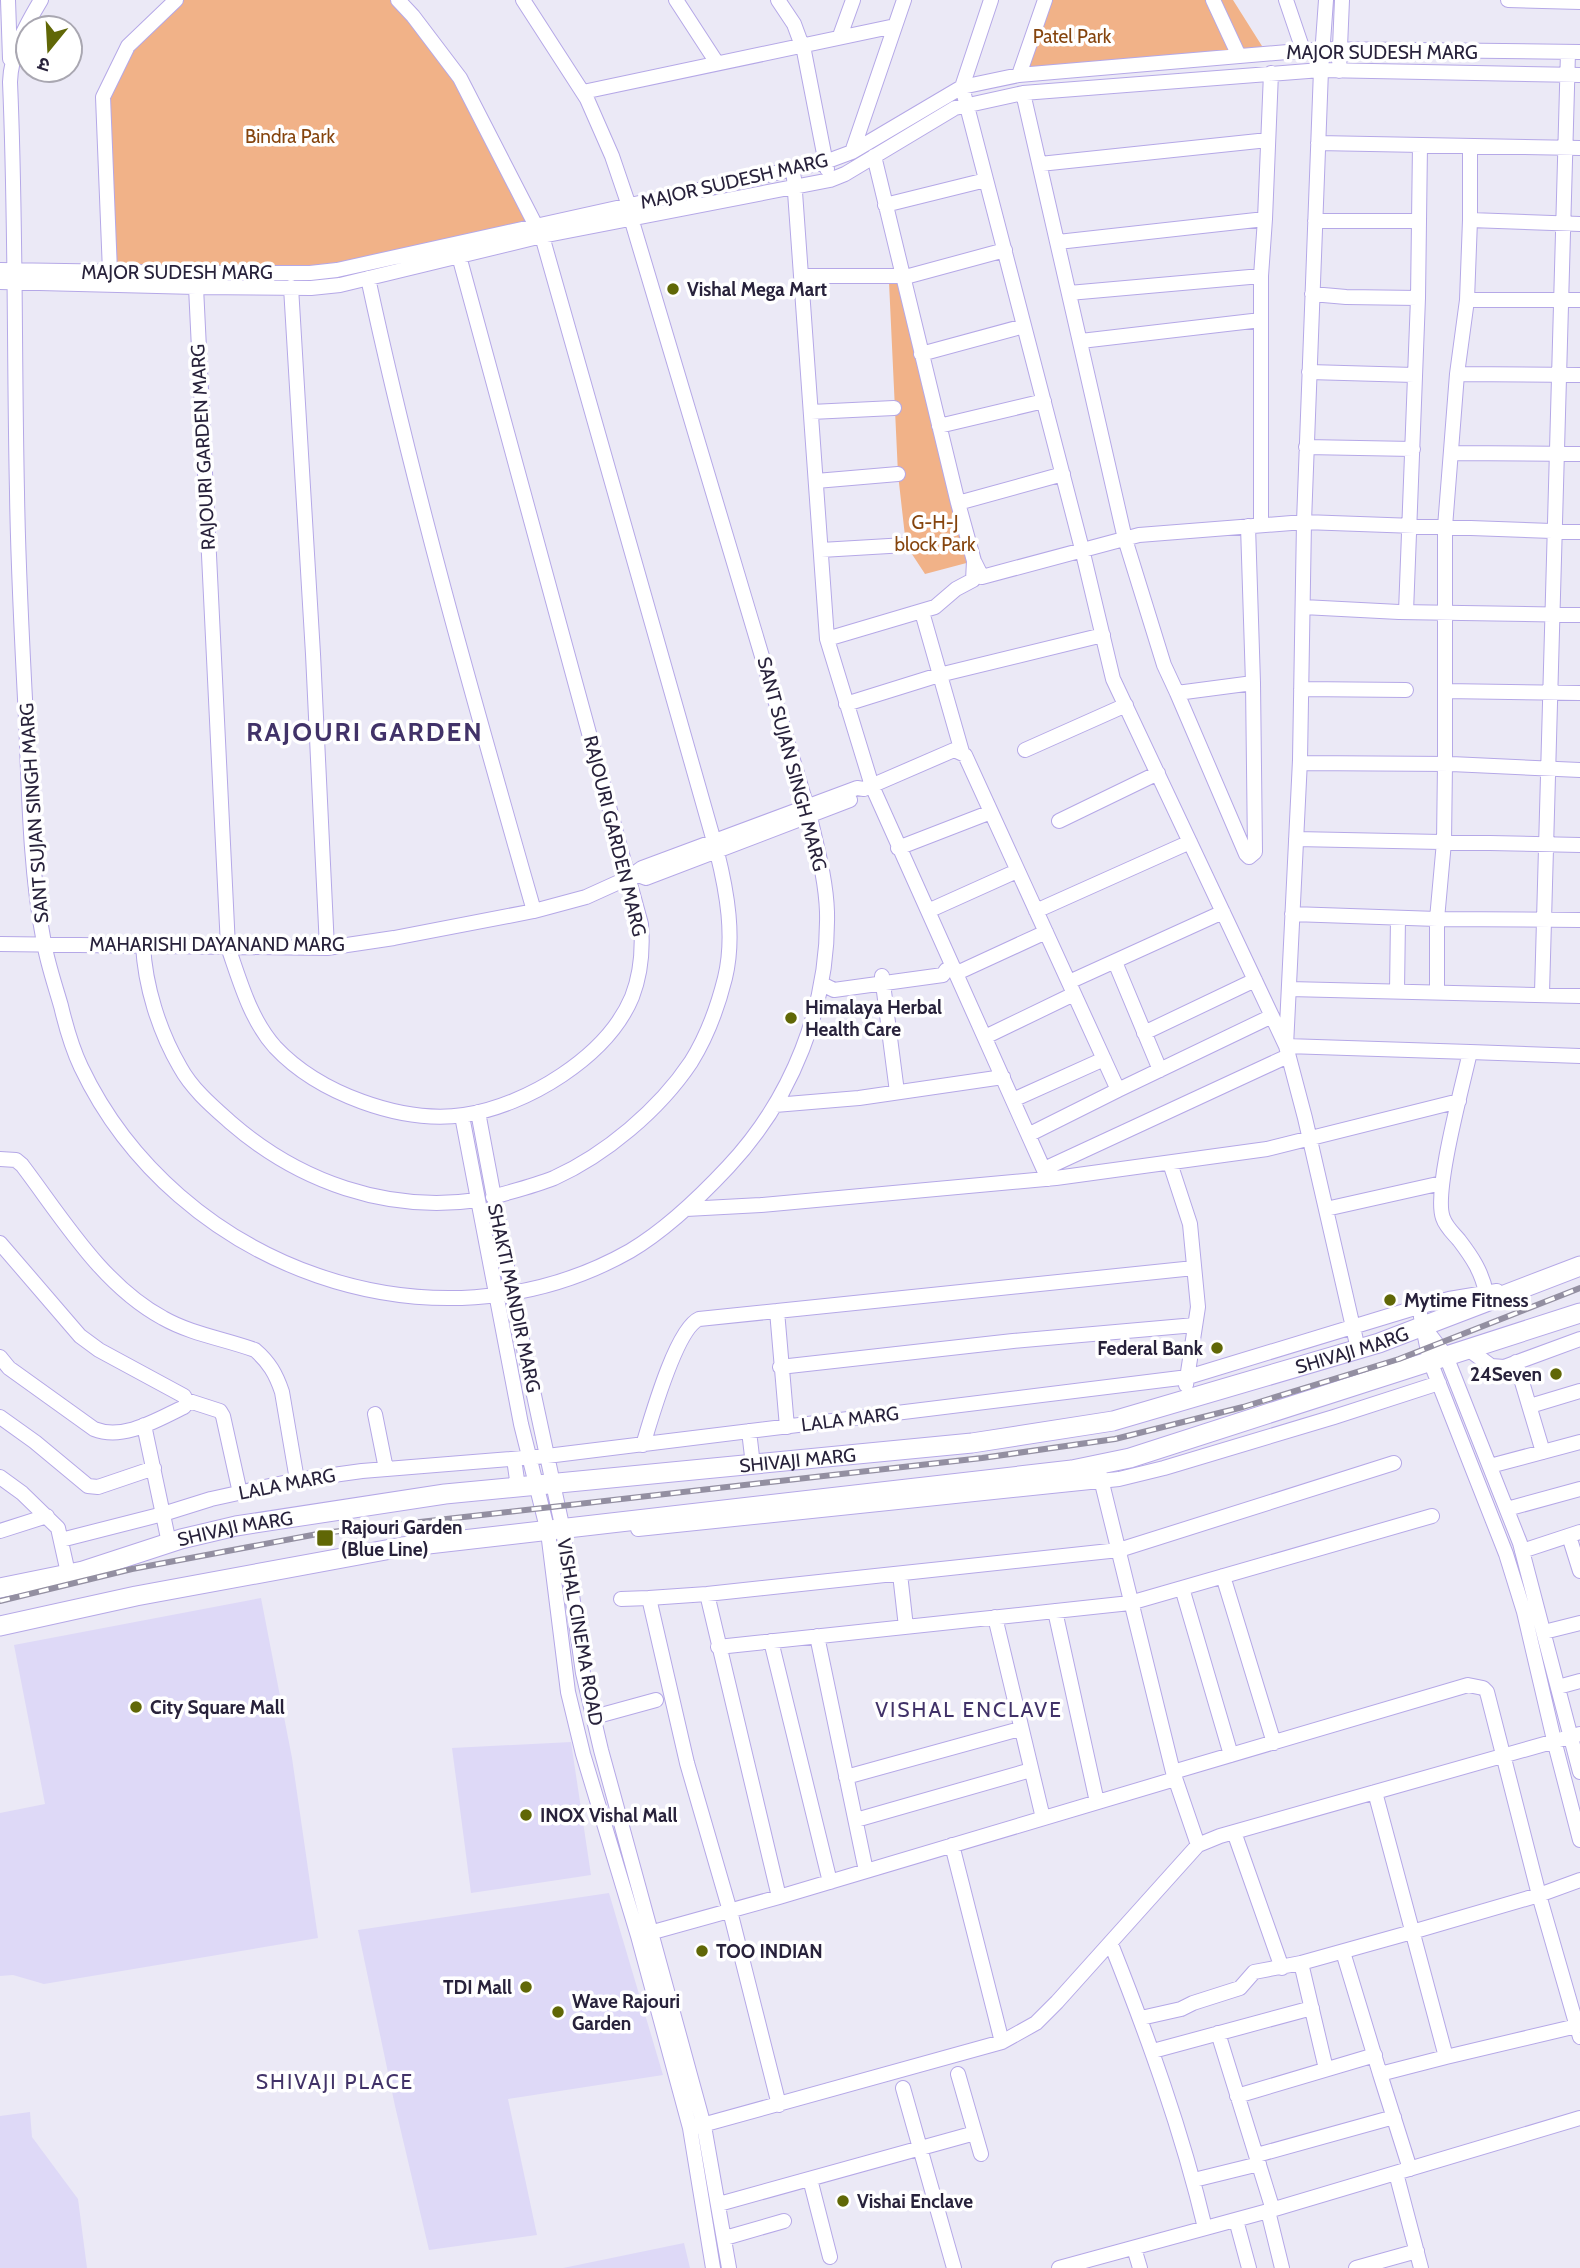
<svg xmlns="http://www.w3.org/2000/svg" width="1580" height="2268" font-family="Cabin,'Noto Sans Devanagari',sans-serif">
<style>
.built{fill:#ded9f7}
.green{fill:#f1b288}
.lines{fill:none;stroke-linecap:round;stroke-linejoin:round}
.minor-casing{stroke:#b5a8e7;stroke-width:16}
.major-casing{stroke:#b5a8e7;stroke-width:21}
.minor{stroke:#fff;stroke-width:14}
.major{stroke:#fff;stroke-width:19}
.rail-casing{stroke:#938fa1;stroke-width:6}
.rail{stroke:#fff;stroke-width:3.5;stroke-dasharray:10;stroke-linecap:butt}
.poi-dot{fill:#606706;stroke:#fff;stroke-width:2.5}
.labels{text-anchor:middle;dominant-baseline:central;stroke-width:7;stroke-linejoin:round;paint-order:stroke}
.park-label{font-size:19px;fill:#85440d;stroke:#fff}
.street-label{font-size:19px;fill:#28223b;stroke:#fff}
.poi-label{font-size:19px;font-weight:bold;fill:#28223b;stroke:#fff;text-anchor:start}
.neighbourhood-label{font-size:21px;letter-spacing:2px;fill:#413268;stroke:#fff}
.district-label{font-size:26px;font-weight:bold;letter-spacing:2px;fill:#413268;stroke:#fff}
</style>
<rect width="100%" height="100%" fill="#ebe9f6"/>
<path class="built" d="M261,1598l31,160 26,180 -274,46 -31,-9 -13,1v-163l45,-9 -31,-159z
M571,1742l20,133 -120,18 -19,-145z
M609,1893l54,182 -155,24 29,136 -108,15 -34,-144 -37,-176z
M30,2112l2,25 46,62 9,69h-87v-152z
M684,2243l6,25h-127z"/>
<path class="green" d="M176,0h222l62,78 76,148 -213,46h-213l-7,-175 25,-51z
M1045,0h188l34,54 -248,21z
M902,276l72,285 -49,13 -19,-29 -8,-71 -9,-192z"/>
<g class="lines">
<g class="minor-casing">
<path id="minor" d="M8,0l2,59
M41,0c-15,25 -30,52 -31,82 6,137 4,273 7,410 1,75 5,151 9,226 3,75 4,152 18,225 4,22 11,42 17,63 5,21 11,42 20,61 95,200 353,295 549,184 37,-22 69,-53 98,-84 64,-68 101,-161 99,-255 -1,-32 -10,-64 -17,-95l-179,-599
M398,0l15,16 47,62 76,148
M523,0l64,99 25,57 17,50
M676,0l41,63
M778,0l16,24 10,27 23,118
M991,0l-29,87 120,462 31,130 173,367 184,6
M1213,0l26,56
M1286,0l17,50
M1326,0l-5,70 -17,452 -4,238 -14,286 19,72 53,231
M1508,0l72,2
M840,36l13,-36
M1339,71l3,-71
M1019,75l26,-75
M583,92l312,-66
M1023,93l102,446 39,126 13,28 76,-10 -5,-157
M1318,143l262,5
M852,152l52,-152
M874,156l84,347 16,58
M1040,164l228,-24
M794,178l33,461 45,147 176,393
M885,205l101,-25
M1470,220l110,4
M1315,221h104
M1058,242l207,-23
M0,270l194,3h116l27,-3 488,-108 27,-10 110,-65 57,-12 303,-26 258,3
M110,272l-7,-175 25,-51 48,-46
M801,276h108l96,-26
M1261,276v249
M368,278c46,214 106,423 166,633
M0,282l196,5 115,1 29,-3 202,-49 288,-56 15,-6 110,-66 68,-15 298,-23 259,5
M196,287l32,660c12,34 22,72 47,100 43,46 126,77 189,68 62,-9 143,-58 168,-118 9,-23 11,-48 9,-73l-182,-668
M291,287l22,367 14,294
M1069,293l192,-17 4,-57 6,-146
M1312,294l34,3 72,1
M1467,300h113
M1081,341l180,-21
M921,354l103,-28
M1309,372l105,3
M1457,374l123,1
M811,412l83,-4
M939,426l105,-25
M1306,447l107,2
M1451,453l129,1
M816,481l82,-7
M958,503l105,-29
M821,550l85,-5
M1303,607l96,5 181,3
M922,612l40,140
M1406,612l12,-314 2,-153
M827,639l108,-32 21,-18 17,-9 1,-19 8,16 157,-42 165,-13 276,10
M1301,689l105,1
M1445,691l135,2
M1177,693l69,161 3,3 6,-5 -2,-169
M846,704l93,-29 164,-40
M1025,750l101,-45
M1300,763l151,1 129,6
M1059,821l99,-48
M1296,839l284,6
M898,848l93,-36
M635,874l11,4 204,-78
M928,911l89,-40
M1036,911l154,-69
M1292,914l145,5 143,1
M0,944l327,4 67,-10 140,-27 52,-14 42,-19 14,-10 215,-80 7,1 90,-39 11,5 153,335 154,-74
M143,945c2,41 16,86 37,122 12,22 32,39 50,55 69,60 157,91 248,78
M1115,962l45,108
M957,973l89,-41
M882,976l15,116
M1069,982l154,-70
M826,986l8,4 109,-15 3,-5 8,-2
M1289,989l291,7
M1397,991l1,-73
M1437,992v-73l7,-77 1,-78v-237l12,-153 10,-74 3,-80v-74
M1542,993l26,-941
M1144,1033l111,-53
M985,1037l89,-43
M1013,1100l91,-41
M775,1105l84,-7 144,-21
M478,1112l34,181 51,237 20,143 18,77 103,376 25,142
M462,1116l59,308 27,108 20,160 15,62 55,182 52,192 23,140
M1030,1134l88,-44
M0,1159l16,1 6,5c41,54 80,120 141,153 28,16 62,21 92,32 14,12 21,24 27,42l15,88
M1170,1163l20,61 8,83 -12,78
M1044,1169l244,-113
M493,1197c20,-6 41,-11 61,-19 51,-23 105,-68 137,-116 15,-24 27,-56 34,-84 10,-41 2,-86 -8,-126l-175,-616
M686,1209l75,-4 295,-27 211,-29 192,-48
M1326,1209l116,-26
M0,1243l80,93 19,14 85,46 3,6 -3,5c-26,12 -60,34 -90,22l-85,-61 -9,-11
M1486,1293c-4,-21 -14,-36 -27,-53 -6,-7 -13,-13 -16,-22 -10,-25 20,-134 27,-166l110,4
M1421,1317l9,44 76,193 18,58 30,128 26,100
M1427,1331l19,25 74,187 60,229
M1468,1349l23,17 13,1 76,-28
M1516,1362l27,90
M780,1367l233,-26 182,-16
M186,1400l34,11 3,5 17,77
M1530,1406l50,-15
M375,1414l11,55
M0,1417l35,25 53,44 10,1 56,-19
M144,1425l25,118
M787,1427l-10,-116 417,-43
M749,1431l4,34
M643,1445c8,-26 33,-116 56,-126l78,-8
M514,1459l4,28
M1490,1466l90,-24
M1100,1475l73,297 25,73
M0,1477l22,16 36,35 10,45
M1507,1509l73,-20
M638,1529l481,-50 45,-11 170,-51 105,-34
M0,1531l47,-15
M1569,1536l11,35
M61,1540l102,-26 48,-15 86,-19 65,-9 185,-15 641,-79 230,-70 31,-8 48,-8
M1522,1551l58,-19
M900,1574l6,53
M1223,1576l51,167
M1182,1588l49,167
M707,1594l72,303
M621,1599l28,-1
M1055,1611l42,191
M995,1617l48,201
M1544,1632l36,-9
M817,1636l49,235
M771,1641l59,241
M718,1647l412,-44 302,-87
M1558,1687l22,-6
M594,1717l62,-17
M1173,1772l295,-87 15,3 4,4 52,203 41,142
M846,1777l174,-48
M1375,1792l71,265 131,-31
M856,1820l175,-50
M1234,1832l48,136
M952,1845l50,197
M646,1934l133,-37 396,-118
M1111,1944c37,93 71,187 94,284
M1343,1952l37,122 66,-17
M1301,1963l25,106
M1141,2018l40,-9 12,-6 47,-15 14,-16 47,-9 111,-31 127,-37 41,-15
M1218,2033l55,177
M1153,2051l159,-43
M958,2074l23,80
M1380,2074l30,95
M903,2088l51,180
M1237,2096l138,-41
M779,2105l-49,-194 -43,-148 -38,-165 58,-4 412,-44 275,-87
M695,2127l307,-85 34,-19 21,-21 141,-157 22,-9 360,-102
M1257,2155l137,-38
M1396,2173l25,95
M810,2179l20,78
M1194,2180l65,-16
M719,2204l256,-71
M1268,2211l14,57
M1236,2220l13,48
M725,2238l59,-17
M1134,2248l6,20
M1059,2268l209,-57 312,-93
M1356,2268l61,-17"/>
</g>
<g class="major-casing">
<g id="major">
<path id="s1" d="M0,1588l83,-17 98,-32 55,-13 209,-32 527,-51 141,-22 266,-78 201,-77"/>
<path d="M0,1626l136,-30 266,-49 670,-77 58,-12 450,-145"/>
</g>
</g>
<use href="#minor" class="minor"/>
<use href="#major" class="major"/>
<g class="rail-casing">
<path id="rail" d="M0,1601l132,-32 191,-36 659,-75 133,-19 128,-32 156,-48 181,-71"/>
</g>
<use href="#rail" class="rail"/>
</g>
<g class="poi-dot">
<circle cx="673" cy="289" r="7"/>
<circle cx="791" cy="1018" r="7"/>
<circle cx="1390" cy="1300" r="7"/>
<circle cx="1217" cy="1348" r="7"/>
<circle cx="1556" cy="1374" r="7"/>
<rect x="316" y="1529" width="18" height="18" rx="3.5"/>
<circle cx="136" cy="1707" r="7"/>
<circle cx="526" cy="1815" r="7"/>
<circle cx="702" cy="1951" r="7"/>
<circle cx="526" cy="1987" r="7"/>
<circle cx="558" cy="2012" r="7"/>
<circle cx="843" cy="2201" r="7"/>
</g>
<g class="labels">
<g class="park-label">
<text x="1072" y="36">Patel Park</text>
<text x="290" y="136">Bindra Park</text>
<text x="935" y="522">G-H-J<tspan x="935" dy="22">block Park</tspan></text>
</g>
<g class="street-label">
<text x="1382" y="52">MAJOR SUDESH MARG</text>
<text transform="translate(734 181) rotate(-13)">MAJOR SUDESH MARG</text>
<text x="177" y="272">MAJOR SUDESH MARG</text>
<text transform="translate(203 447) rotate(-93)">RAJOURI GARDEN MARG</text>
<text transform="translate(792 764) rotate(75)">SANT SUJAN SINGH MARG</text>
<text transform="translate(34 813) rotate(-94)">SANT SUJAN SINGH MARG</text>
<text transform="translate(615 836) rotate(76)">RAJOURI GARDEN MARG</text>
<text x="217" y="944">MAHARISHI DAYANAND MARG</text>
<text transform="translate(514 1298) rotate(78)">SHAKTI MANDIR MARG</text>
<text stroke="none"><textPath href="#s1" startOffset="1377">SHIVAJI MARG</textPath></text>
<text transform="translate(850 1419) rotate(-7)">LALA MARG</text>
<text stroke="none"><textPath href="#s1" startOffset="810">SHIVAJI MARG</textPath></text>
<text transform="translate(287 1484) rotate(-11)">LALA MARG</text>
<text stroke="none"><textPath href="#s1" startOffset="243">SHIVAJI MARG</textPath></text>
<text transform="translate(580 1632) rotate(80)">VISHAL CINEMA ROAD</text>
</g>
<g class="poi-label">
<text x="687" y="289">Vishal Mega Mart</text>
<text x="805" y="1007">Himalaya Herbal<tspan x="805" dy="22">Health Care</tspan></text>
<text x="1404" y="1300">Mytime Fitness</text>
<text x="1203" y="1348" text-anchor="end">Federal Bank</text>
<text x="1542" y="1374" text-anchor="end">24Seven</text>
<text x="341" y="1527">Rajouri Garden<tspan x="341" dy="22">(Blue Line)</tspan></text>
<text x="150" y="1707">City Square Mall</text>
<text x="540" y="1815">INOX Vishal Mall</text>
<text x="716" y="1951">TOO INDIAN</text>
<text x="512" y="1987" text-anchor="end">TDI Mall</text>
<text x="572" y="2001">Wave Rajouri<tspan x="572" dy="22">Garden</tspan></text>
<text x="857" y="2201">Vishai Enclave</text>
</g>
<g class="neighbourhood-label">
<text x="969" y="1709">VISHAL ENCLAVE</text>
<text x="335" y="2081">SHIVAJI PLACE</text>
</g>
<g class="district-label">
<text x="365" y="732">RAJOURI GARDEN</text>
</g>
</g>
<g transform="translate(49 49) rotate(198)"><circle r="33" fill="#ffffff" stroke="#a9a7b1" stroke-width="2"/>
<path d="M0-5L12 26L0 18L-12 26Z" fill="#606706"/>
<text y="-10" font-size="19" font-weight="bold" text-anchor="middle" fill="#28223b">उ</text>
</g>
</svg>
